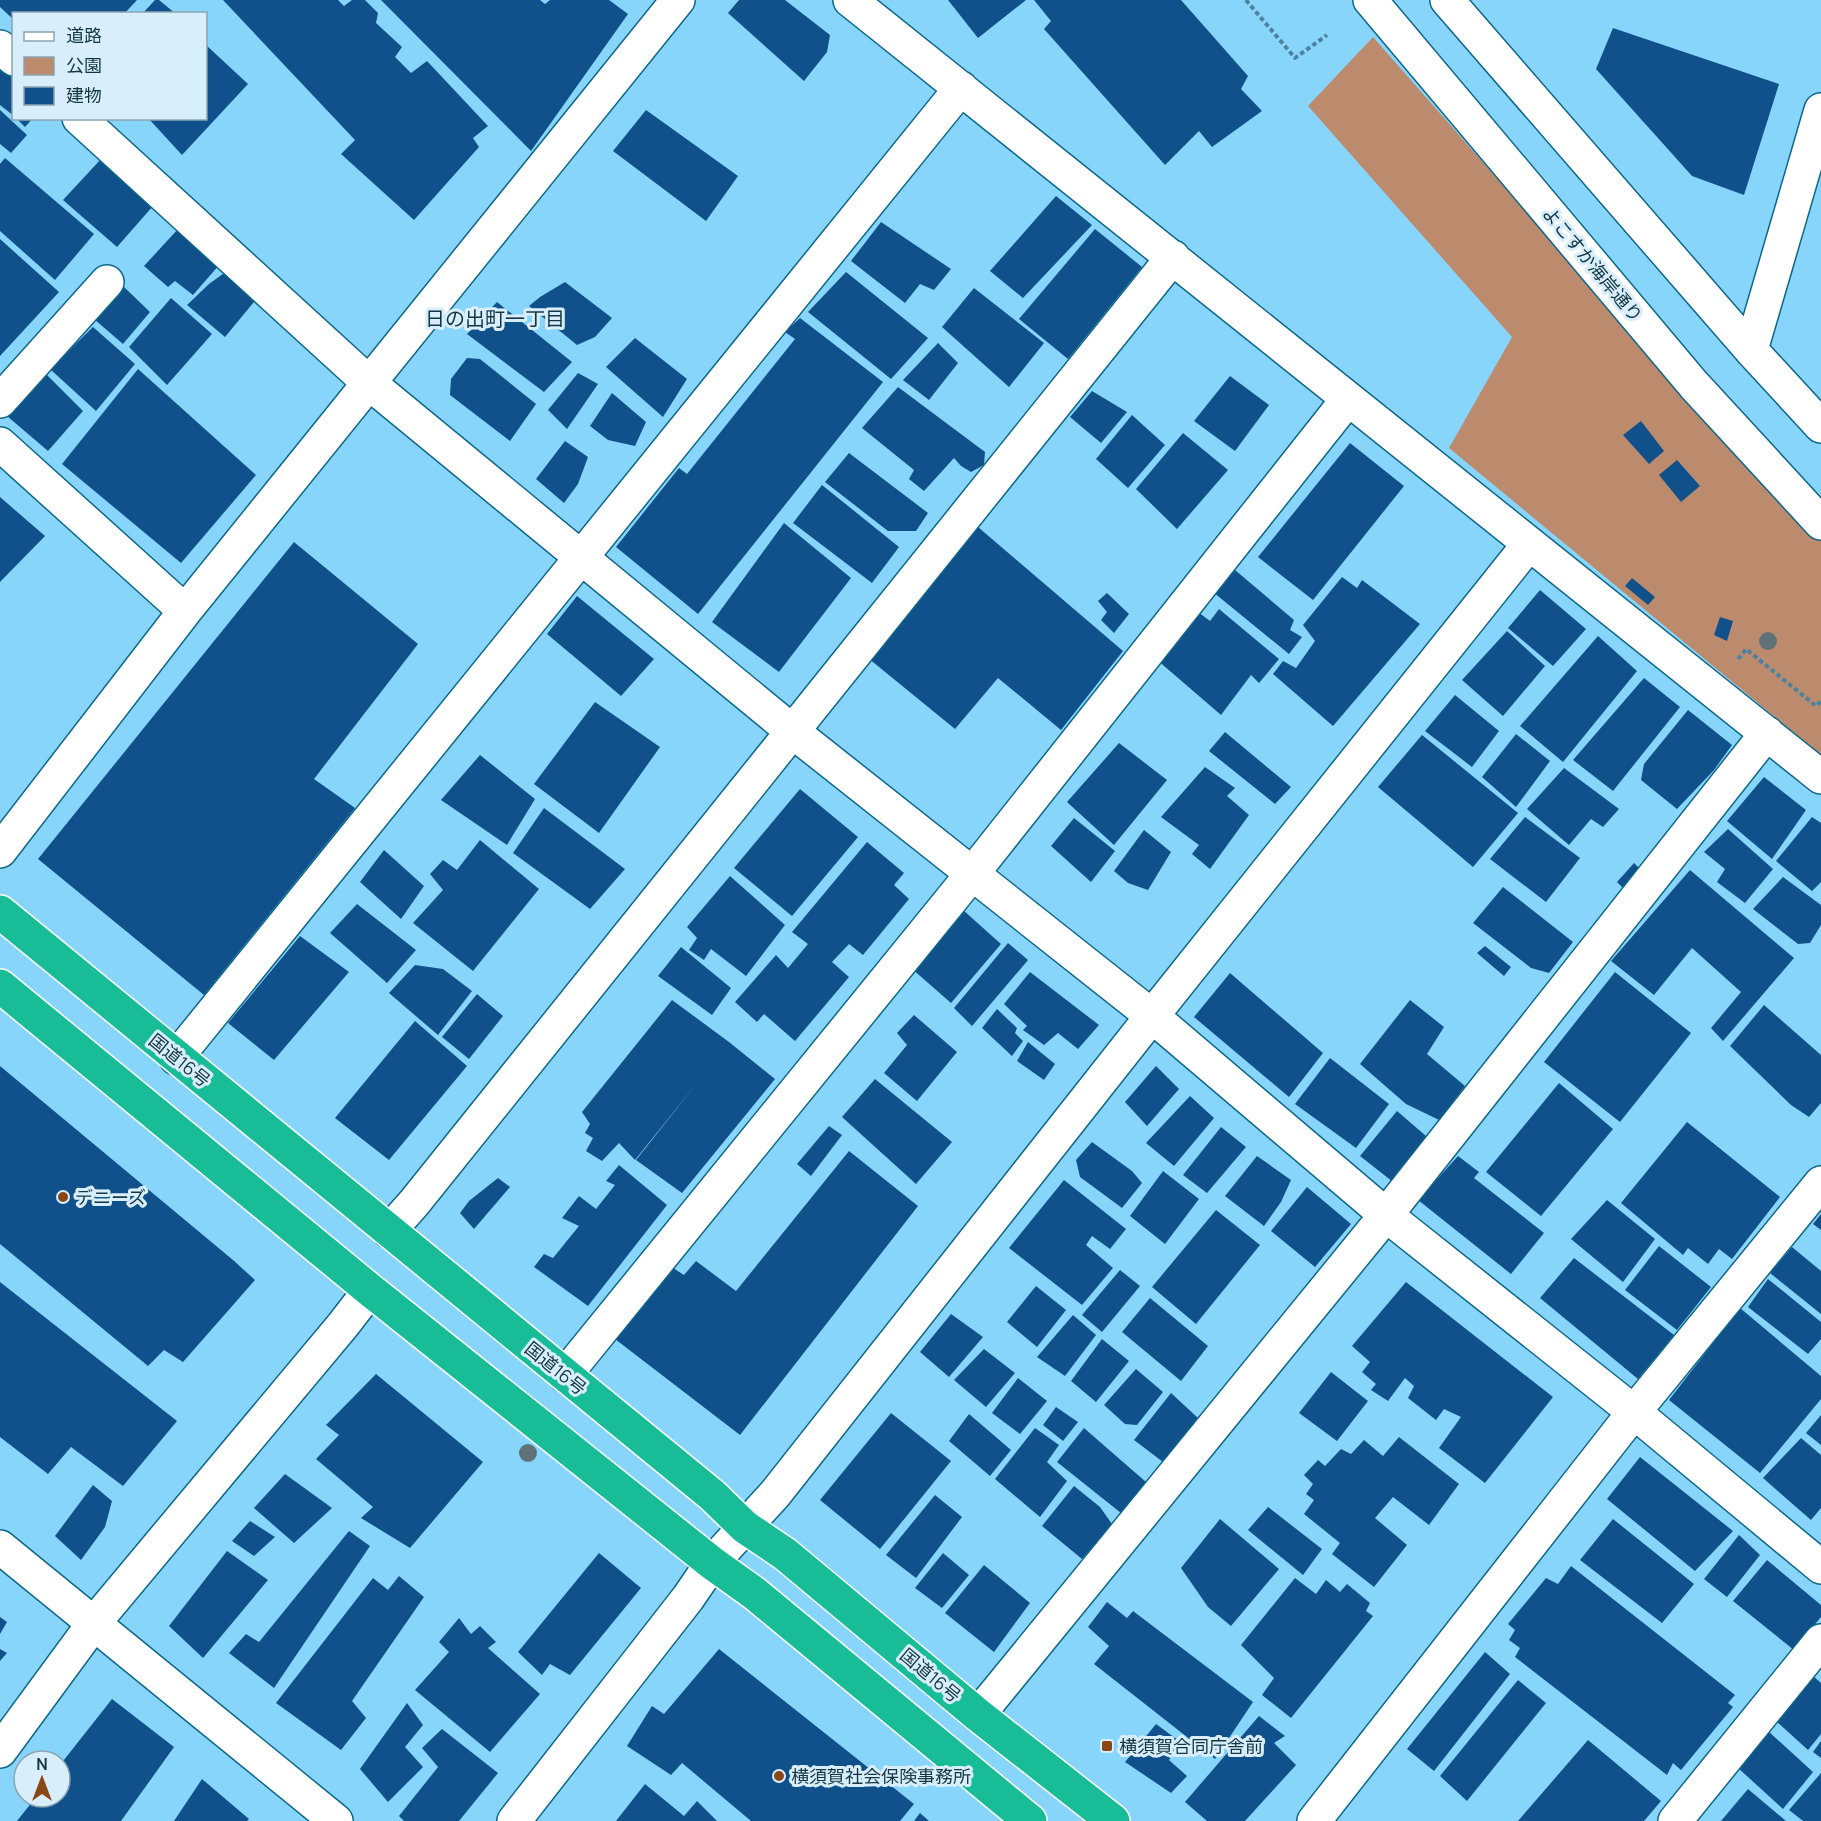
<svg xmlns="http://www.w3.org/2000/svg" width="1821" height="1821" font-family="Manrope,'Noto Sans JP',sans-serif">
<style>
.green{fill:#bc8b6e}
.building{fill:#10518c}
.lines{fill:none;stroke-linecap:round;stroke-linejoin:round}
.minor-casing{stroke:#0d6789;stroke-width:36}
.highway-casing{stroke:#fff;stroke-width:36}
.path{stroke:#4c829d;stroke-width:4;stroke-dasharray:4.5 3;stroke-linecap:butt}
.minor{stroke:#fff;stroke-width:33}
.highway{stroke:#18bc96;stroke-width:33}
.tree{fill:#607178}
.poi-dot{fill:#894617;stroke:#d8eefa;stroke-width:2}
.labels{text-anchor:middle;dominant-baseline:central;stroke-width:6;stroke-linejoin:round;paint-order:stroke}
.street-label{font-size:18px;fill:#143544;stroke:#d8eefa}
.poi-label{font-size:18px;fill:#143544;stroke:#d8eefa;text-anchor:start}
.neighbourhood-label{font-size:20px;fill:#143544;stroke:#d8eefa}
</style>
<rect width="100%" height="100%" fill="#88d5fc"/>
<path class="green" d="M1373,37l274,312 174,159v247l-372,-307 63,-111 -204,-231z"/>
<path class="building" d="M0,0h137l-13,14h-110v6l-14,-13z
M155,0h4l17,14h-34z
M223,0h115l6,6 8,-6h13l13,13 -2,10 26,24 -7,10 16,16 16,-12 61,65 -15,12 6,9 -65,73 -73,-66 14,-14z
M381,0h159l5,4 5,-4h59l19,14 -97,137z
M739,0h46l45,35 -3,17 -23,29 -76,-68z
M948,0h78l-48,38z
M1034,0h147l67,76 -7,13 21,22 -50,36 -13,-16 -34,34 -121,-136 7,-8z
M1613,28l166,56 -35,111 -52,-19 -96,-107z
M206,45l42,39 -66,71 -34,-37h58z
M0,61l14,12v43l-14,-11z
M0,110l27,25 -16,18 -11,-9z
M646,110l92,66 -32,45 -93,-70z
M16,118h17l-8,9z
M5,158l89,76 -39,46 -55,-49v-67z
M101,159l52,47 -36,41 -54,-47z
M1056,196l36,29 -69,73 -33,-27z
M881,222l70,47 -17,21 -14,-6 -15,19 -54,-42z
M178,229l42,35 -27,31 -18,-14 -7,6 -24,-21z
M1095,229l47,38 -74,92 -49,-40z
M0,239l59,53 -59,64z
M227,271l31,26 -33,40 -38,-32 22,-21z
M846,272l82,66 -37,41 -83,-67z
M565,282l47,36 -17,19 -18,8 -48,-39 11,-9z
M124,287l26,25 -27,32 -29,-25z
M974,288l70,55 -35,44 -67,-60z
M171,298l41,36 -45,51 -38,-38z
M497,302l75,60 -28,30 -77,-58z
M800,318l83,64 -185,232 -82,-67 63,-79 8,6 108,-135 -10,-7z
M93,327l42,37 -39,47 -46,-42z
M635,338l52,41 -24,38 -57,-50z
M938,343l20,20 -29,37 -26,-20z
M467,358l13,1 56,45 -26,37 -60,-46 1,-16z
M138,369l118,106 -75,88 -119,-99z
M578,373l20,11 -31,45 -19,-19z
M46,374l37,37 -35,40 -41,-35z
M1230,376l39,29 -34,46 -41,-30z
M898,387l87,65 -1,13 -13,7 -10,-6 -7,-8 -30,33 -15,-12 5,-9 -52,-42z
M1092,391l35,21 -26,31 -31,-26z
M612,393l34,29 -11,24 -27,-6 -18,-14z
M1132,415l33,30 -37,43 -32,-29z
M1641,421l23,30 -15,13 -26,-29z
M1183,433l45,37 -51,59 -41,-40z
M565,441l23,16 -10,27 -14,19 -28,-24z
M1350,443l54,43 -91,114 -55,-43z
M849,453l79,60 -12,18h-28l-63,-49z
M1677,460l23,26 -19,16 -22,-27z
M822,485l77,62 -27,36 -79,-60z
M0,497l45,39 -45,46z
M784,523l67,55 -72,94 -67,-50z
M978,527l145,124 -62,79 -63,-52 -43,51 -87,-71z
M294,542l124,102 -104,135 41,29 -151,187 -166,-136z
M1235,570l59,50 -4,10 12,7 -13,17 -76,-62z
M1342,577l15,11 5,-8 58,44 -87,102 -60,-52 10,-13 13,7 19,-27 -12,-16z
M1632,578l23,19 -7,8 -23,-19z
M1540,590l46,39 -33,37 -45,-38z
M1107,593l22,21 -15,19 -13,-13 6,-8 -9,-11z
M577,596l77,63 -33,37 -74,-62z
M1219,609l60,50 -20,24 -8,-8 -30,40 -65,-56 42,-47 12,9z
M1720,617l13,4 -6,20 -13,-6z
M1507,631l38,35 -42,50 -41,-36z
M1598,636l39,35 -74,91 -43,-36z
M1644,678l36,29 -67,84 -40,-31z
M1455,695l44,36 -27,36 -47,-36z
M595,702l65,45 -61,86 -65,-49z
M1688,710l44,35 -18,25 -37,39 -36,-29 3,-16z
M1225,732l66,55 -16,17 -66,-53z
M1516,734l34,27 -34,46 -34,-30z
M1422,735l96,78 -45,54 -95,-80z
M1119,743l48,37 -53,65 -47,-43z
M480,755l55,44 -28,46 -66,-45z
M1205,767l30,21 -8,8 22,19 -39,54 -18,-15 7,-9 -38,-28z
M1564,768l55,41 -16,18 -12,-8 -22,26 -42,-36z
M1764,777l42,33 -34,49 -45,-38z
M800,789l58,48 -66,79 -58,-48z
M544,808l81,61 -35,40 -77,-56z
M1525,817l55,41 -34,44 -56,-43z
M1812,817l9,6v59l-9,9 -36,-30z
M1074,818l41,33 -24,31 -40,-36z
M1728,829l45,40 -28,34 -28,-21 8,-13 -21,-17z
M1144,830l27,22 -23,38 -20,-7 -14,-12z
M480,840l59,49 -66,82 -60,-48 30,-33 -13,-16 13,-14 14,10z
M867,842l37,31 -10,12 15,14 -46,56 -14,-11 -17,18 17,15 -54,64 -31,-27 -7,8 -22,-20 41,-47 12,13 20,-24 -16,-12z
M384,850l40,36 -23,33 -41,-37z
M1634,863l8,8 -16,20 -9,-9z
M1690,870l104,88 -71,83 -12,-13 30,-36 -49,-44 -38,47 -43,-34z
M730,876l55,49 -39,51 -35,-27 -7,11 -15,-10 8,-12 -10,-11z
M1783,877l38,28v20l-11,18 -12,1 -45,-35z
M1503,887l70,55 -24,31 -18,-5 -58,-45z
M357,904l59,46 -29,33 -57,-50z
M963,910l38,34 -50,59 -40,-35z
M300,936l49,36 -75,88 -46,-37z
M1008,943l20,17 -56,66 -18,-18z
M1485,946l26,21 -7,9 -27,-23z
M681,947l50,41 -19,27 -54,-39z
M415,965l28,4 29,22 -34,44 -49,-42z
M1030,972l69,53 -21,24 -20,-16 -14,12 -21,-15 4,-4 -23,-22z
M1615,972l76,61 -71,89 -76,-60z
M1230,973l93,80 -34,44 -95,-80z
M477,994l26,22 -34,43 -27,-22z
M672,1000l57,42 46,37 -93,114 -46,-33 61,-77 -62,77 -16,-17 -17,18 -16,-10 7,-13 -8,-5 5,-9 -8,-12z
M1410,1000l34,27 -17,27 38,32 -26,34 -33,-16 -46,-40z
M1764,1005l57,50v48l-12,14 -18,-12 -61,-59z
M997,1009l20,19 -2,5 8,8 -11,15 -30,-28z
M914,1015l43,37 -40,49 -33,-28 23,-28 -10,-12z
M415,1021l52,45 -78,94 -54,-42z
M1028,1042l27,22 -11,16 -27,-19z
M1330,1058l59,46 -33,44 -61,-44z
M0,1066l233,194 22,20 -72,82 -19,-12 -16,16 -148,-122z
M1156,1066l23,23 -32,37 -22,-24z
M875,1079l77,63 -36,42 -74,-67z
M1559,1083l54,46 -72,87 -55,-44z
M1190,1096l24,22 -40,48 -28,-23z
M1397,1111l29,25 -33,46 -33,-26z
M1687,1122l93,75 -48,62 -13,-10 -11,15 -20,-16 -5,7 -62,-52z
M829,1126l13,9 -31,41 -14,-12z
M1221,1127l25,20 -39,46 -24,-18z
M1092,1142l40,29 10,12 -20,25 -42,-31 -4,-17z
M849,1151l69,55 -178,229 -125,-96 58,-71 11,7 12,-14 40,30z
M1257,1156l34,24 -10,22 -17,24 -39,-30z
M1458,1156l21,16 -5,6 70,55 -33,41 -93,-74z
M619,1165l48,40 -79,101 -54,-39 10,-13 9,4 26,-32 -17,-8 17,-22 17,13 19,-24 -9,-4z
M1163,1171l36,28 -34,45 -35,-28z
M498,1178l12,9 -36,42 -14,-16 9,-12z
M1064,1180l62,49 -16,20 -18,-13 -6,9 27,23 -31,37 -73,-57z
M1307,1187l44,37 -36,43 -44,-36z
M1607,1200l48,39 -32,43 -52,-43z
M1216,1210l44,35 -64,79 -44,-37z
M1821,1214v16l-8,-6z
M1659,1246l52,41 -34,43 -52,-40z
M1792,1247l29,24v43l-51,-41z
M1574,1258l100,77 -36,44 -98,-81z
M1120,1270l20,16 -38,46 -20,-17z
M1768,1279l53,43v17l-13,15 -60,-47z
M0,1282l177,139 -54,65 -52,-39 -23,27 -48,-37z
M1406,1282l147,115 -68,86 -46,-35 22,-31 -17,-8 -8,11 -28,-22 6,-12 -9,-8 -17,23 -17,-11 5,-6 -14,-12 8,-10 -18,-16z
M1036,1286l30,24 -29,37 -30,-25z
M1150,1298l58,48 -27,35 -59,-49z
M1740,1308l81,68v23l-61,74 -91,-73z
M951,1314l32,23 -34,40 -29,-25z
M1073,1315l23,20 -31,41 -28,-19z
M1102,1339l27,22 -33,41 -25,-21z
M984,1349l31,24 -29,34 -32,-27z
M1136,1369l27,23 -26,33 -12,-1 -21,-19z
M1331,1372l37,29 -31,40 -38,-28z
M376,1374l107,88 -73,86 -49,-30 12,-11 -57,-48 23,-24 -13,-10z
M1018,1378l29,23 -27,33 -28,-21z
M1171,1393l27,25 -35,44 -29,-22z
M1056,1407l22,15 -15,19 -20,-16z
M891,1413l60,48 -71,88 -60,-49z
M969,1414l42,36 -21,26 -41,-35z
M1821,1415v30l-15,-12z
M1035,1428l24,17 -12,17 20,19 -27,36 -45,-38z
M1084,1428l62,54 -25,31 -64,-51z
M1399,1437l60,47 -30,41 -36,-28 -18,21 32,27 -33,42 -42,-33 8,-11 -36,-29 10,-14 -8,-6 7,-10 -9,-9 14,-15 7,6 16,-17 10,5 13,-14 19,16z
M1801,1438l20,17v53l-10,12 -48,-42z
M1640,1457l93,74 -38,40 -88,-72z
M285,1474l47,34 -38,35 -40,-35z
M93,1485l19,16 -7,26 -24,33 -26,-24z
M1074,1486l26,21 12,17 -30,35 -40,-33z
M935,1495l27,22 -46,61 -30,-23z
M1268,1507l54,42 -19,26 -55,-45z
M1220,1519l59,50 -48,57 -23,-19 -27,-39z
M1613,1519l81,65 -32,39 -82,-63z
M250,1521l25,16 -21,19 -22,-15z
M349,1531l21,15 -96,142 -45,-35 17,-19 13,8z
M1739,1535l21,20 -33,42 -23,-18z
M227,1551l41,29 -65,78 -34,-32z
M599,1553l42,35 -71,87 -20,-11 -8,11 -24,-23z
M943,1553l26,22 -27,33 -27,-20z
M1767,1560l54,45v12l-27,33 -61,-49z
M984,1565l46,38 -36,49 -49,-39z
M1571,1566l164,129 -7,8 5,4 -52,63 -8,-7 -6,12 -152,-118 5,-9 -11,-8 6,-10 -7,-6 38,-46 12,6z
M399,1576l25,21 -72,104 14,17 -25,32 -65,-47 97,-125 15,12z
M1295,1578l21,16 10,-14 14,12 7,-8 23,19 -4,8 7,5 -82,102 -29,-23 12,-17 -33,-33z
M1107,1602l20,16 6,-7 120,91 -38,57 -121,-95 15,-18 -21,-19z
M0,1617l7,5 -7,12z
M459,1618l12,16 9,-8 16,16 -8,6 52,46 -50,58 -75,-62 34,-38 -10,-10z
M0,1649l7,4 -7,8z
M719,1649l195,155 -14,17h-149l-69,-58 -11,12 -44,-29 25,-40 12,8z
M1485,1652l25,22 -76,97 -27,-22z
M1812,1675l9,8v51l-13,16 -32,-29z
M1518,1680l28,23 -79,98 -27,-25z
M112,1699l62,48 -53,74h-104l19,-24h24v-32z
M407,1703l16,22 -18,22 18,20 -35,35 -28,-33z
M1259,1716l26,20 -11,7 22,22 -51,56h-38l-22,-19z
M1156,1724l26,19 -13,17 18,16 -16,17 -46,-31z
M442,1729l56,44 -39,48h-55l-5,-5 39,-49 -16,-19z
M1768,1731l45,41 -30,37 -46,-42z
M1588,1740l73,61 -17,20h-126z
M1821,1741v17l-8,-6z
M1821,1773v48h-18l-14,-11z
M202,1779l47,40 -2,2h-73z
M645,1784l39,32 13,-15 20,20h-101z
M1748,1789l38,32h-65z
M920,1813l9,8h-15z"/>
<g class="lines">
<g class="minor-casing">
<path id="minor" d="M850,0l971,777
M1370,0l324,385 127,138
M1447,0l304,350 70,76
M0,47l14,12
M79,118l289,264 424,349 360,285 234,199 248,197 187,155
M1751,350l70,-240
M0,401l107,-119
M0,444l185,167
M0,851l185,-240 493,-611
M176,1058l785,-970
M389,1231l25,-28 759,-946
M565,1375l407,-501 376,-475
M0,1547l336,274
M978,1715l408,-500 381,-482
M0,1751l94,-128 249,-298 27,-35
M514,1821l174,-223 24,-35 63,-69 377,-478 377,-472
M1314,1821l320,-409 187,-229
M1675,1821l146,-180"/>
</g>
<g class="highway-casing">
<path id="highway" d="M0,912l712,583 33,32 40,27 193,161 135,106
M0,986l370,304 342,273 42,30 276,228"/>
</g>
<path class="path" d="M1246,0l49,58 32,-23
M1738,659l8,-10 70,57 5,-5"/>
<use href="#minor" class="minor"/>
<use href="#highway" class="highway"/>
</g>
<g class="tree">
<circle cx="1768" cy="641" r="9"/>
<circle cx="528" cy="1453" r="9"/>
</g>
<g class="poi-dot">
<circle cx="63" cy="1197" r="6"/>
<rect x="1101" y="1740" width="12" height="12" rx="3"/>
<circle cx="779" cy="1776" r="6"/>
</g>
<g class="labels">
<g class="street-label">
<text transform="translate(1593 264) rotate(50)">よこすか海岸通り</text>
<text transform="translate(180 1060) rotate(39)">国道16号</text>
<text transform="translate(556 1368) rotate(39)">国道16号</text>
<text transform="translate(931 1675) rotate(40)">国道16号</text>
</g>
<g class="poi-label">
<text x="75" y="1197">デニーズ</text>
<text x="1119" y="1746">横須賀合同庁舎前</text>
<text x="791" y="1776">横須賀社会保険事務所</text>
</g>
<g class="neighbourhood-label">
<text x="495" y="318">日の出町一丁目</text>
</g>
</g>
<rect x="12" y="12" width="195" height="108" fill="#d8eefa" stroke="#8aa4b1" stroke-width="1.5"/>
<rect x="24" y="32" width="30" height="9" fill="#ffffff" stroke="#8aa4b1" stroke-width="1.5"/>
<text x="66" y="42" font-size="18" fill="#143544">道路</text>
<rect x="24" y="57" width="30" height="18" fill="#bc8b6e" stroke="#8aa4b1" stroke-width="1.5"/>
<text x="66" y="72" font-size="18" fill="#143544">公園</text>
<rect x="24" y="87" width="30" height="18" fill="#10518c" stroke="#8aa4b1" stroke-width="1.5"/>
<text x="66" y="102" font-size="18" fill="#143544">建物</text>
<g transform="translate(42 1779)"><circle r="28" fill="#d8eefa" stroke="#8aa4b1" stroke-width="1.5"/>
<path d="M0-4.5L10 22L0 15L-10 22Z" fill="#894617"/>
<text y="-9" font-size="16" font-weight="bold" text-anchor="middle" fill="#143544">N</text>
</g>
</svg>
